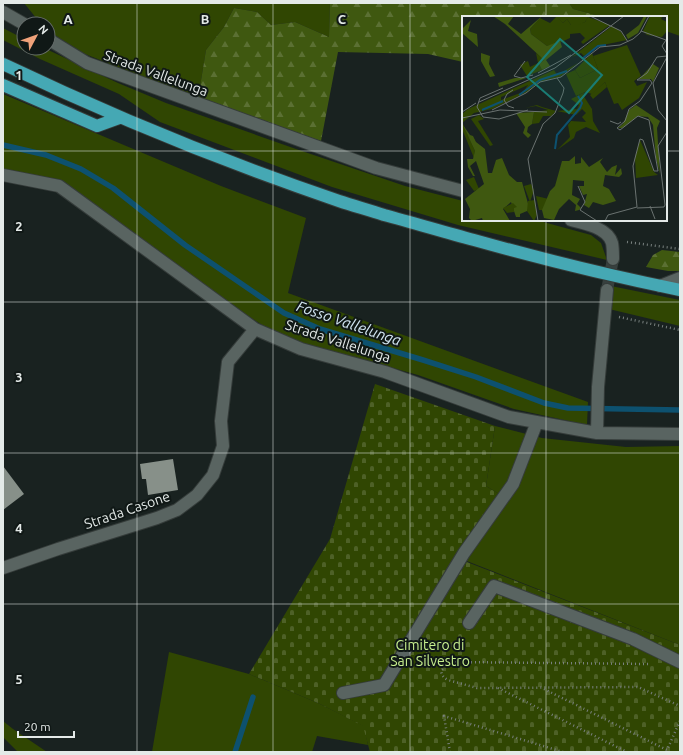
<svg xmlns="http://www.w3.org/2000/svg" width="683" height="755" font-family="Ubuntu,sans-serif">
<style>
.grass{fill:#304602}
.forest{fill:url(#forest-firs)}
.cemetery{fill:url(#cemetery-stones)}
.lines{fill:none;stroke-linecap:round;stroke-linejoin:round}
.stream{stroke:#0d516f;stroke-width:5.5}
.building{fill:#879089}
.minor-tunnel{stroke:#37403e;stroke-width:12;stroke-dasharray:12 6;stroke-linecap:butt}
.minor-casing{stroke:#353c3a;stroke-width:14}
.highway-casing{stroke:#353c3a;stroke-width:14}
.path{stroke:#79817f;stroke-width:2.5;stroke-dasharray:1 3;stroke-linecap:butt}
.minor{stroke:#596461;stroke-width:12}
.highway{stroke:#45a8b4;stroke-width:12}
.grid{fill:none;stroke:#e4eae8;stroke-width:1;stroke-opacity:0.55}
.labels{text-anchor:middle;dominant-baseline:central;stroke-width:4;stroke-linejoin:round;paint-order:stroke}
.street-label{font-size:14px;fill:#e4eae8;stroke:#101816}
.park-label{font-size:14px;fill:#c7ef8e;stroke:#101816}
.water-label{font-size:15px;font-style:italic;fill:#d4e7f3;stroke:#101816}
.inset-river{fill:none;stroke:#0d516f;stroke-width:2}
.inset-road{fill:none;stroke:#6a7270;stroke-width:1}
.view{fill:#1a7c74;fill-opacity:0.15;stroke:#1a7c74;stroke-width:2}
.inset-edge{fill:none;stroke:#e4eae8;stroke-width:2}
.grid-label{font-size:13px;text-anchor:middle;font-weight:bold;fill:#e4eae8;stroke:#101816;stroke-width:4;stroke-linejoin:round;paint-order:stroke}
</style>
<defs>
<pattern id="forest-firs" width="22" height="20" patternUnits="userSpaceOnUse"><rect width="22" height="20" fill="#3f5810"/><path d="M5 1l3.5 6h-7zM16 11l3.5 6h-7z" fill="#5b7033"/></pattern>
<pattern id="cemetery-stones" width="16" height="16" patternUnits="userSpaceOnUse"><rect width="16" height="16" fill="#304602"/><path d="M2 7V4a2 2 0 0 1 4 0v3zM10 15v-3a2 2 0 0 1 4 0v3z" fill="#4e6127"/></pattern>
</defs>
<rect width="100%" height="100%" fill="#192220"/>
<path class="grass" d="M24,3h306l-1,34 -34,-15 -24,3 -14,-13 -23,-4 -10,19 -18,23 -8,49 -113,-45 -37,-23v-7h-7z
M569,3h111v33l-14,-5v-14h-63l-30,-8z
M3,28l21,11v9h20l74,35 48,20 130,46 109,37 58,15v19h73l55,15 10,8 6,17 -149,-35 -126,-38 -172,-65 -41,-28 -79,-35 -37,-19z
M3,94l218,92 85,32 -18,75 300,109 -1,23 -73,-16 -96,-34 -115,-32 -39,-17 -16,-10 -188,-135 -57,-12z
M611,286l69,14v26l-71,-17z
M495,426l47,12 84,9 54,-1v199l-226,-89 45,-62 -13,-8z
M169,652l80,22 69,29 46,23 4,19 -51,-9 -5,16h-160z
M3,721l10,8 34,23h-29l-15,-15z"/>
<path class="forest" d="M330,3h239l4,6 30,8h-140v45l-35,-8 -90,-2 -17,89 -123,-42 8,-49 18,-23 10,-19 23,4 14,13 24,-3 34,15z
M662,250l18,2v19h-12l-22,-4 7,-12z"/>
<path class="cemetery" d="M375,384l120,42 -9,60 13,8 -45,63 226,88v107h-310l-7,-26 -45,-23 -69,-29 81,-135z"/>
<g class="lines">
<path class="stream" d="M3,145l43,10 35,14 32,19 72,57 99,68 36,16 103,31 53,17 68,26 24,5 112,2
M235,752l18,-55"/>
</g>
<path class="building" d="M173,459l5,31 -30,5 -2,-16h-4l-2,-15z
M3,466l21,28 -21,16z"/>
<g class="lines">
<path class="minor-tunnel" d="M607,290l6,-31"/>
<g class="minor-casing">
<path id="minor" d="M3,12l21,12
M48,39l39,24 289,105 87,23
M3,175l56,11 196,143 46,20 84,23 124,45 88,16 83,1
M571,220c13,3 37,8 41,23 1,5 1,11 1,16
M660,286l20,-8
M597,433l1,-46 9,-97
M3,568l55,-19 99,-31 20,-8 20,-15 16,-20 10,-29 -2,-25 7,-59 27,-33
M469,623l25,-37 139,53 47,23
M343,693l41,-8 80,-132 49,-69 24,-62"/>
</g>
<g class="highway-casing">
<path id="highway" d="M3,64c109,52 221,98 336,137 15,5 30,9 45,14 30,8 60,17 90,25 68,19 137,36 206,50
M3,85l94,41 22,-8"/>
</g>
<path class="path" d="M627,242l53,7
M619,317l61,13
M648,664l-194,-2 -6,1 -7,8c1,5 3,7 7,9l29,8 161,-1 42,19
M498,688l129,64
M544,689l123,61 13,-29
M450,752l-6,-36 119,36"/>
<use href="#minor" class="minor"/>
<use href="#highway" class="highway"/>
</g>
<path class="grid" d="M137,3v749M273,3v749M410,3v749M546,3v14M3,151h460M666,151h14M546,220v532M3,302h677M3,453h677M3,604h677"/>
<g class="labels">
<g class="street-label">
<text transform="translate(156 73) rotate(20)">Strada Vallelunga</text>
<text transform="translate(338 341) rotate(18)">Strada Vallelunga</text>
<text transform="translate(127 510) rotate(-19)">Strada Casone</text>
</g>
<g class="park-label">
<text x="430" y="645">Cimitero di<tspan x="430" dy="16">San Silvestro</tspan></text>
</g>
<g class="water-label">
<text transform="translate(349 323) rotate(19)">Fosso Vallelunga</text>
</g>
</g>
<g transform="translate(462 16)">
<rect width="205" height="205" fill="#192220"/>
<path d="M95,0l6,7 4,-4 4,6 14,-3 3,-5 22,8 -27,19 -2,-2 4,-4 -5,-5 -10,1v4l-15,7 -8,1 -16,-12 -1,-5 10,-11 10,5zM188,0h13l-2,3 6,3v9l-5,6 -15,-2 -4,-4zM150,10l8,5 7,9 -29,6 -14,10 -3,-3 -9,4zM74,37l9,7 -6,4 3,6 -15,6 -7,-11 8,-4 2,6 8,-4zM130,37l6,16 -18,9 -5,-8zM116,47l-17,13 -21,6 -13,10 -35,17 -18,4 -12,10v-9l6,-5 86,-39 3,5zM66,69l-5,7 -22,8v-3zM143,66l2,5 -14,12 -3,-4zM123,76l-2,3 9,14 1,12 7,12 -14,-6 -10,5 -2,6 -17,12 13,-13 -2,-12 3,-4 15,1 -4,-5 4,-4 -4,-4 -6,6 -19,-4 20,-2 2,-4 -8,-6zM75,89l5,2 14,4 -5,5h-8l-4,7 -7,1 2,-12 14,-2 -12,-4 -11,2zM17,99l5,4 -6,2 15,24 -3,1 -19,-27zM1,108l12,27 -1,7 -12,-29zM12,161l5,12 -5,2 -8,-11zM69,168l3,6 -4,12 -6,-16zM74,180l13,3 -5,11h-5z" fill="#304602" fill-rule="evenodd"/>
<path d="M31,0h21l-6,8 13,10 21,-18 -12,13 1,5 16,12 13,-5 2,6 -16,13 4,6 -8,4 -3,-6 5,-4 -39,-36zM182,0h3l-9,17 -10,6 -2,-4 13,-10zM9,4l-3,11 9,3 1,13 -16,-14v-4zM19,37l9,3 -1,8 6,12 -5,1 -4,-7 -5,-9zM191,48l6,4 -6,14 -2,-3h-12zM53,62h11l-27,9 -1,-4zM174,89l24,16 -3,7 3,46 -4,-16 -3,-33 -5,-8 -10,-1 -16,12h-4l5,-4 6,-14zM72,96l-2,12 -4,3 -1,5 4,3 -3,3 -5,-5 2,-6 -9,-14zM1,109l7,10 3,1 3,6 9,7 3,24h4l4,-13 6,-2 7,17 8,7h5l7,25 -2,4 -7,3v3h-4l-5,-15 -8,7 7,12h-27l-1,-3 -10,3 -3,-3 1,-9 -5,-10 19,-15 -8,-23 -6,5 5,10h-2l-5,-9 -1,-8h6l2,-8zM113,140v8l6,-1v-6l8,10 14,-9 -3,4 7,10 5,-5 5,-2 -2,10 6,-7 1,6 -3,3 -14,-2 -2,11 6,3 7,12 -13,4 -10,-3 -4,6 -5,-3 3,-11 -4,1 -4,-9h5v-5l-11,-1 -1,15 8,4 -3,5 4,4 -2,2 -4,1 1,-6 -7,-6 -10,10 -5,11 -10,-2 -2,-8 8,-19 5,-5 7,-25h7z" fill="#3f5810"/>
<path d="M165,29l14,31 -7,5 3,5 10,-4 -8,16 -17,12 -4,-7 -4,1 -9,-22 -13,12 -7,-2 -9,4 -10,-22 9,-4 5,8 18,-9 -5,-13z" fill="#304602"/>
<path d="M51,187l4,4 -3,1v4l-7,1 -4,-5z" fill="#304602"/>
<path d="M94,0h31l1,1 -3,5 -7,3h-7l-4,-6 -4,4zM178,124l14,32 4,3 -22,3 -1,-21zM73,184l2,15 -3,6 -7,-10 1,-10z" fill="#304602"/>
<path class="inset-river" d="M120,43l16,-13 8,-1M57,79l21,-15 27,-9M20,94l21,-9M93,133l2,-14 23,-27 2,-5 -4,-7"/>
<path class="inset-road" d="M128,0l31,15 7,11M179,15l25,9M204,24l-4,6 5,8M63,45l-11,15 7,2 12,-3M76,57l33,-18M190,67l-2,-3h-13l10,-7 10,-16 10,-1M191,67l5,27 9,11M191,67l14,-26M41,72l-23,10 -3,9 6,10 16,2 29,-9M51,74l-6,4 -3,6 4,6 6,2M17,86l76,-34 69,-52M30,94l34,-17 14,-11 21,-5 39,-30 20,-2 13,-6 7,-6 9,-17M0,96l14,-9M0,102l38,-8 47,2M148,105l8,3 3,-2M116,170l7,16 -5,8 17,11M188,190l5,13M175,192l27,-1 1,-2 -7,-59 9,-14M76,205l-10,-62 15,-35 12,-11 8,-20 1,-5 -7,-10M143,205l3,-6 29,-8 -4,-41 7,-27 3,1 11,31h4l-9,-51 -11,-4 -18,14 -3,-2 8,-7 4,-12 11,-8 12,-18"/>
<path class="view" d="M98,23l42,36 -33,38 -42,-36z"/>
<rect width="205" height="205" class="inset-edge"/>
</g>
<g class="grid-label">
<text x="68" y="24">A</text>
<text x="205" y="24">B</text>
<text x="342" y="24">C</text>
<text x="19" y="80">1</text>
<text x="19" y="231">2</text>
<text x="19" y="382">3</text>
<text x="19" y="533">4</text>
<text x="19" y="684">5</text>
</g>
<rect width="683" height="755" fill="none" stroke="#e4eae8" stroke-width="8"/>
<g transform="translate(36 36) rotate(49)"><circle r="19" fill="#101816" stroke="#656c6a"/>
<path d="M0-3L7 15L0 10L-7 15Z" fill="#f0a27a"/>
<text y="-6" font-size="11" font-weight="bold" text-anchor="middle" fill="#e4eae8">N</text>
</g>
<path d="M18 731v6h56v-6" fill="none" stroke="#e4eae8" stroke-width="2"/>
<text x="24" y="731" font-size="12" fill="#e4eae8" stroke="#101816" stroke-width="3" paint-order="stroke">20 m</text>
</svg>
